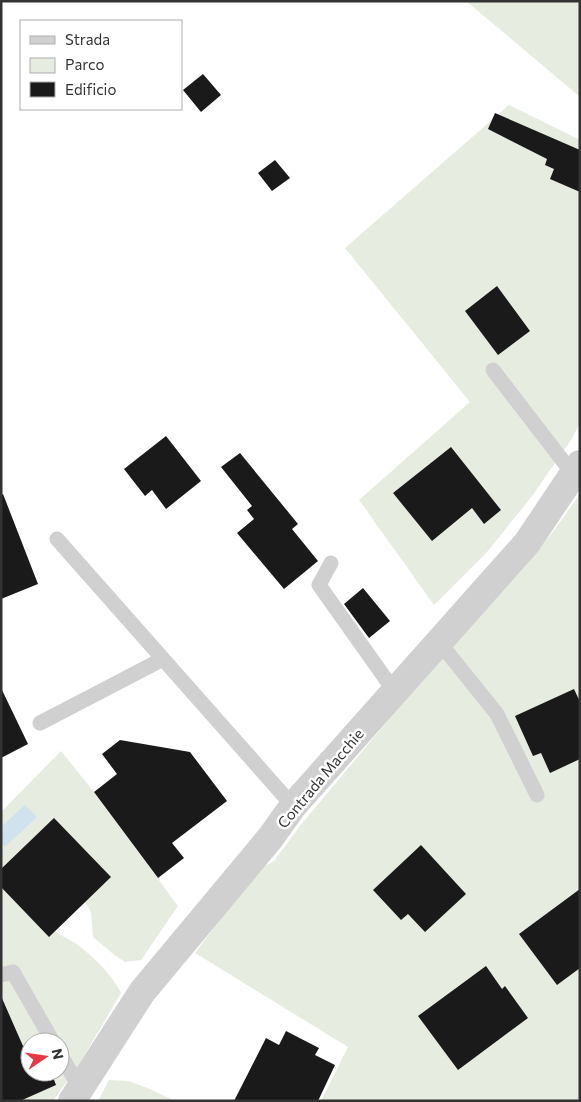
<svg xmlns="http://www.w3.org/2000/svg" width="581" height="1102" font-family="Commissioner,sans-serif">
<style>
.green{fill:#e6ecdf;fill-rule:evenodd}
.water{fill:#cfe2ee}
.building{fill:#1a1a1a}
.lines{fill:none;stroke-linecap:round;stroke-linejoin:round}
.lane{stroke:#d0d0d0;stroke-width:15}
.street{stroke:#d0d0d0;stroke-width:28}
.labels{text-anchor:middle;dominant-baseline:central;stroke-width:5;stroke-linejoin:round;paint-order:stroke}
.street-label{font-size:15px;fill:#333;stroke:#fff}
</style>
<rect width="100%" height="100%" fill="#fff"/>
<path class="green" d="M466,1h114v96z
M509,105l71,35v283l-9,17 -39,56 -45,56 -53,53 -75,-105 111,-98 -125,-154z
M580,494v607h-259l27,-54 -153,-94 62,-83 17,-9 26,-35 110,-132 110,-122 35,-43z
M61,751l33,41 84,114 -37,54 -16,2 -13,-9 -19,-16 -2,-25 -6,-10 -30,29c6,5 14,8 20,12 18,13 36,30 46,50l-41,70 -27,38h-52v-289zM30,1042h30v30h-30z
M109,1080l20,1 23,9 23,11h-77z"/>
<path class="water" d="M25,805l12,12 -32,30 -4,-4v-16z"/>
<path class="building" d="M203,74l18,21 -20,17 -18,-22z
M495,113l85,37v42l-30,-13 4,-10 -9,-4 2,-6 -59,-30z
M275,160l15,18 -18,13 -14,-18z
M497,286l33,45 -32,24 -33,-44z
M166,436l35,45 -35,28 -14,-19 -7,6 -21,-27z
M451,447l50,63 -17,14 -12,-16 -40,33 -39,-48z
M240,453l58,71 -6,5 26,32 -34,28 -47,-56 17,-14 -7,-9 5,-4 -31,-39z
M3,494l35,90 -37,15v-104z
M363,588l27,33 -21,17 -25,-34z
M1,688l27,56 -27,14z
M574,689l6,13v57l-30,14 -9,-20 -8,3 -18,-40z
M120,740l70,12 37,49 -55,42 12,15 -26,20 -64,-86 23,-18 -15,-20z
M54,818l57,59 -62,60 -48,-50v-18z
M421,845l45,49 -41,38 -17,-18 -7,6 -28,-30z
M580,889v79l-23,17 -38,-51z
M486,966l16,23 3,-3 23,32 -70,52 -40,-54z
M1,996l22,50 7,-2v28h21l5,13 -36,16h-19z
M286,1031l33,17 -4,7 20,10 -17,36h-84l32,-63 13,7z"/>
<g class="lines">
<path class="lane" d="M493,370l80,104
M57,539l236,267
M331,563l-12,22 76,107
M439,642l58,72 40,81
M40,723l123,-64
M1,975l12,-3 40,70
M60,1054l20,34"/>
<path class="street" d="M72,1101l70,-109 129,-155 22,-31 234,-263 53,-79"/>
</g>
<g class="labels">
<g class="street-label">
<text transform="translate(320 778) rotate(-50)">Contrada Macchie</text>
</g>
</g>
<rect width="581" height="1102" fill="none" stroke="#333333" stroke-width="5"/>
<rect x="20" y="20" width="162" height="90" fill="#ffffff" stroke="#adadad"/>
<rect x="30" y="36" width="25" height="8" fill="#d0d0d0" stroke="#adadad"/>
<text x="65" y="45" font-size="15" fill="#333333">Strada</text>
<rect x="30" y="58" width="25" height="15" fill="#e6ecdf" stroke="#adadad"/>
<text x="65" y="70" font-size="15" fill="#333333">Parco</text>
<rect x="30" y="82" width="25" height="15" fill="#1a1a1a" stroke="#adadad"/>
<text x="65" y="95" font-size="15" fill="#333333">Edificio</text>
<g transform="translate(45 1057) rotate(77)"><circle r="24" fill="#ffffff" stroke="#adadad"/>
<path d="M0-4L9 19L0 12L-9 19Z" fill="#e63946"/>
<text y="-8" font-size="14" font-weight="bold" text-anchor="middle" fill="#333333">N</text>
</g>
</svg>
